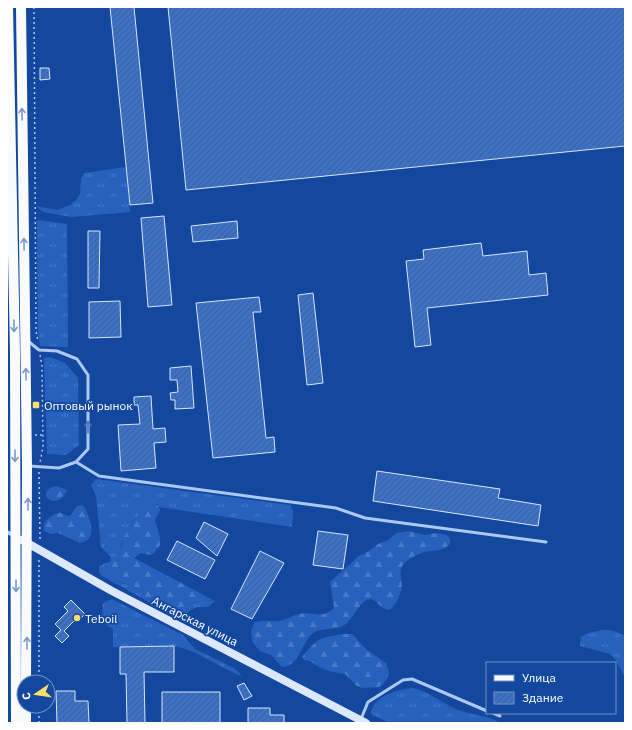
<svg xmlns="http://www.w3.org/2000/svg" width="632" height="730" font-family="'IBM Plex Sans',sans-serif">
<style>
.grass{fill:url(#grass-tufts)}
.forest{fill:url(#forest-firs)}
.building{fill:url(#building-hatch);stroke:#d5e5fd}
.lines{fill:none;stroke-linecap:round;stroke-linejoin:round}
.path{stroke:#acc8f4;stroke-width:1.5;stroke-dasharray:2 3;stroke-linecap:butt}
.service{stroke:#acc8f4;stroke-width:3}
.minor{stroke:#acc8f4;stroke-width:4}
.secondary{stroke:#dce8fd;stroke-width:8}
.primary{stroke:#f9fbff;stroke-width:10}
.oneway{stroke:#7b99ca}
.oneway2{stroke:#4975bd}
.poi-dot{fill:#ffde6f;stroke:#14489f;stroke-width:1.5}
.labels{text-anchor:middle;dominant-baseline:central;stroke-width:3.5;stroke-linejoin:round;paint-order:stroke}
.poi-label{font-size:12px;fill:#fff;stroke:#14489f;text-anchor:start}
.street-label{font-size:12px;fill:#fff;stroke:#14489f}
</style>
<defs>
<pattern id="grass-tufts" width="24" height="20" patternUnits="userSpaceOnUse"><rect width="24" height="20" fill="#2761bd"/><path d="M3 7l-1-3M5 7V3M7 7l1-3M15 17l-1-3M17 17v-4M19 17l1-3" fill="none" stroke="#4779c7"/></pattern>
<pattern id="forest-firs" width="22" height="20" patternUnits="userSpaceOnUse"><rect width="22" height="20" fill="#2761bd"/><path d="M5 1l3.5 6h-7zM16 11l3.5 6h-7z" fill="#4779c7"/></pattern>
<pattern id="building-hatch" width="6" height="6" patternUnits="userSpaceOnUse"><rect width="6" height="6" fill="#3d71c6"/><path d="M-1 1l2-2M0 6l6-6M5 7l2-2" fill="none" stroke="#445e89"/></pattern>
</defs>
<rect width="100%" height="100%" fill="#14489f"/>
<path class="grass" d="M126,167l4,45 -59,5 -28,-5 -7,-6 21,4 13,-5 6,-5 4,-6 1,-15 3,-6z
M37,220l30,4 1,123 -28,-1 -2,-15z
M50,357l15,6 13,15 1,67 -13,10 -19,-1 -3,-96z
M96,479l194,26 3,6 -1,16 -133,-20 -2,-3 -14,1 -4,11 -5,4 -13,24 -1,7 -7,14 -7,3c1,5 2,7 6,10 6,6 15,5 22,9 11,7 26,23 39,25 4,1 6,-3 10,-5 7,-4 25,-8 32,-6l-7,6h-10l-8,3 -7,8 -9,-2 -72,-40 -3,-4v-5l6,-4 5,-1 1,-5 -10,-10 -5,-51 -5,-11z
M112,599l71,36 12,14 39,19 8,8c-23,-8 -44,-26 -68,-30l-61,1v-18l-11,-7 1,-18 2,-2z
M603,630h7l15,5v43l-10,-19 -5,-5 -30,-8 1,-9 7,-4z
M413,688c17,4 30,16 45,22 14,5 29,5 42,13h-111l-18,-9c1,-18 28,-25 42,-26z"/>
<path class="forest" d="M57,486l10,4c-5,10 -12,15 -21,7 0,-7 3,-10 11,-11z
M147,502l7,1 5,4 1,3 -5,10 5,17v8l-6,8 -3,2 -10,-2 -7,5 81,43 -6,-1 -6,2 -11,1 -9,4 -6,4 -3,1 -7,-2 -25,-16 -9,-8 -20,-6 -6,-6 -1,-3v-3l7,-4 7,-13 4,-14 10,-17 5,-4 4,-11z
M80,505l4,1c5,10 16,34 -4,37l-22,-10 -7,1 -7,-3v-7c3,-5 11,-13 17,-11 4,2 5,3 9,3l6,-9z
M409,531l16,4 11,-2 11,2 3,4v5c-7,8 -16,6 -26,8 -7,2 -16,7 -21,13 -5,7 -1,14 -1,21 -1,8 -6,20 -13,24 -9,-1 -11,-9 -18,-11 -10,-1 -17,19 -25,25 -10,8 -25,2 -34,10 -11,9 -11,31 -30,33l-11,-12 -11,-4 -7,-8 -2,-11 3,-9c9,-4 15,-1 24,-2 8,-1 14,-5 21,-7 14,-3 22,6 35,-6l-4,-26 29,-26 10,-5 9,-7 10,-4 9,-7z
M342,634h10l15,16 19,13 3,10 -2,6 -4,5 -4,3 -17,1 -5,-2 -12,-12 -16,-3 -10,-4 -9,-6 -6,-1 -2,-3c15,-18 17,-19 40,-23z"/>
<path class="building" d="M110,7h24l19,196 -23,2z
M168,7h457v139l-439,44z
M40,68h9l1,11 -10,1z
M164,216l8,89 -24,2 -7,-89z
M237,221l1,17 -45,4 -2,-16z
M88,231h12l-1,57h-11z
M481,243l2,13 44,-5 2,24 17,-2 2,22 -121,13 4,37 -16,2 -9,-86 18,-2 -1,-9z
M313,293l10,90 -16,2 -9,-90z
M259,297l2,15h-8l13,126 8,-1 1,15 -62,6 -17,-155z
M120,301l1,36 -32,1v-36z
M191,366l3,42 -19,1v-9h-4l-1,-7 8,-1 -1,-12h-7v-12z
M151,396l2,33 12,-1 1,14 -12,1 2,25 -35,3 -3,-46 22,-1 -2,-19h-4v-8z
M377,471l123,18 -2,9 43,7 -3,21 -165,-25z
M204,522l24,12 -11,22 -21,-18z
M318,531l30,4 -5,34 -30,-4z
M177,541l38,19 -10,19 -38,-19z
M260,551l24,12 -32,56 -21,-10z
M71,600l14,14 -7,7 -2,-2 -12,12 5,5 -7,7 -7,-7 6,-6 -6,-6 13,-13 -4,-4z
M174,646v26h-30l1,51h-18l-1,-49h-6v-27z
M244,683l8,13 -8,4 -7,-14z
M56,691h19v10h13l1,22h-32z
M162,692h58v31h-58z
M248,708h22v7h14v8h-36z"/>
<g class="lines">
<path class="path" d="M34,7l2,324 2,10
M40,355l2,11 1,81 -3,15
M35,435h8
M39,472l1,68
M39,682v-122
M39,706v17"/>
<path class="service" d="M28,341l11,9 18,1 20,8 11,16v74l-12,13 -17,6 -30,-2
M76,462l23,14 237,32 29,10 181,24
M493,713l7,3
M361,719l7,-17 35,-22 9,-1 75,32"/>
<path class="minor" d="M7,532l8,4"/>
<path class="secondary" d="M22,540l90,51 254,132"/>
<path class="primary" d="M8,7l7,345 1,371
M21,7l6,459 -1,216
M26,706v17"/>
</g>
<defs><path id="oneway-shaft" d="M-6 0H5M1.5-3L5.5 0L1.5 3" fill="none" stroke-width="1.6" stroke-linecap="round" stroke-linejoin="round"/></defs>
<g class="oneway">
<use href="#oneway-shaft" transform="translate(22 114) rotate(-91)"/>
<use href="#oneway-shaft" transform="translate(24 244) rotate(-91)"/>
<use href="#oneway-shaft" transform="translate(14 326) rotate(89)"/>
<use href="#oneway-shaft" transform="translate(26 374) rotate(-91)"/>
<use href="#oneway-shaft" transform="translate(15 456) rotate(90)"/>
<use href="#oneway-shaft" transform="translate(28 504) rotate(-90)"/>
<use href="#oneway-shaft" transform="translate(16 586) rotate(90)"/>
<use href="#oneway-shaft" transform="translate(27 643) rotate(-90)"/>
</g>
<use class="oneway2" href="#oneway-shaft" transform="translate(88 427) rotate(-90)"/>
<g class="poi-dot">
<rect x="32" y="401" width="8" height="8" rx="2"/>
<circle cx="77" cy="618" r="4"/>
</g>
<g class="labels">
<g class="poi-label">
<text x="44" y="405">Оптовый рынок</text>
<text x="85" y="618">Teboil</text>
</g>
<g class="street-label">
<text transform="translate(195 621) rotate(27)">Ангарская улица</text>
</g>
</g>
<rect width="632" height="730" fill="none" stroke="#ffffff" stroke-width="16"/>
<rect x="486" y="662" width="130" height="52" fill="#14489f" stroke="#7291c5"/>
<rect x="494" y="675" width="20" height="6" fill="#f9fbff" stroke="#7291c5"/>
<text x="522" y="682" font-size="12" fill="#ffffff">Улица</text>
<rect x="494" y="692" width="20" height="12" fill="url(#building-hatch)" stroke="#7291c5"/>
<text x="522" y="702" font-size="12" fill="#ffffff">Здание</text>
<g transform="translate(36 694) rotate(257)"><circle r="19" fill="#14489f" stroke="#7291c5"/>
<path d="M0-3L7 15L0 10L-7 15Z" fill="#ffde6f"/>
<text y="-6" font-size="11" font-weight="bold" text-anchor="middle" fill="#ffffff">С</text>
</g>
</svg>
